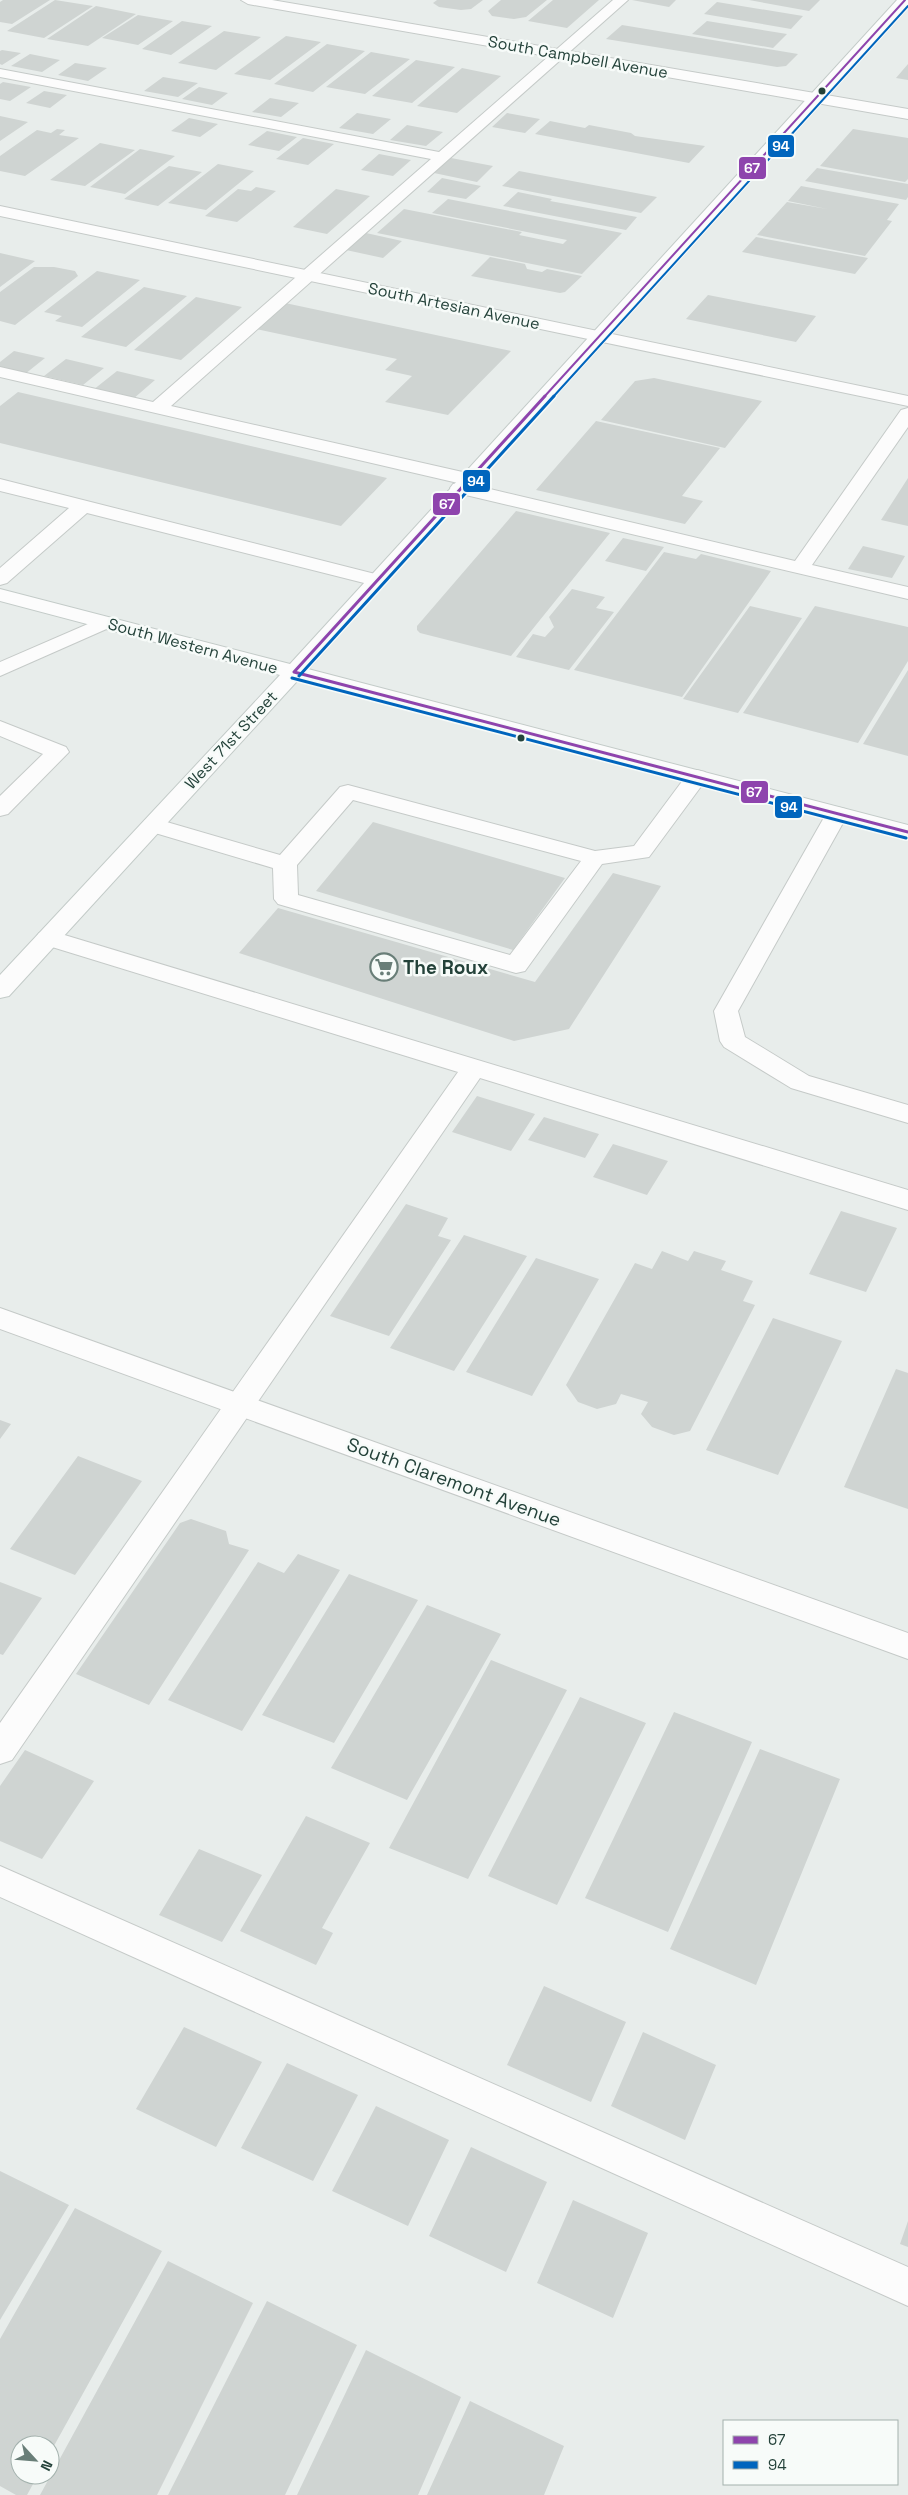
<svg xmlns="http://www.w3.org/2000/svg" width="908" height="2495" font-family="'Space Grotesk',sans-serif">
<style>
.building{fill:#cfd4d2}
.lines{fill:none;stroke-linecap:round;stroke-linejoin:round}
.service-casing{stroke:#c5cac8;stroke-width:2}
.minor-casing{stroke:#c5cac8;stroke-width:2}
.secondary-casing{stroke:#c3cbc8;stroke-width:2}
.service{fill:#fcfcfc;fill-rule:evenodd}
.minor{fill:#fcfcfc;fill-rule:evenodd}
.secondary{fill:#fcfcfc;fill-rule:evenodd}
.bus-1-far1-casing{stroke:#f7fbf9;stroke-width:4}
.bus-1-casing{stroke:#f7fbf9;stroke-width:6}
.bus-2-far1-casing{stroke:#f7fbf9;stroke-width:4}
.bus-2-casing{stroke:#f7fbf9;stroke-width:6}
.bus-1-far1{stroke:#8e44ad;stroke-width:2}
.bus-1{stroke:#8e44ad;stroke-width:3}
.bus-2-far1{stroke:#0065bd;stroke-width:2}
.bus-2{stroke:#0065bd;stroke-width:3}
.bus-dot{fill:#24423a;stroke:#f7fbf9;stroke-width:2}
.labels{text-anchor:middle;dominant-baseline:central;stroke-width:5;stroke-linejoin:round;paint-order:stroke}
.far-street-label{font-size:16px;fill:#24423a;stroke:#f7fbf9}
.poi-label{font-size:19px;font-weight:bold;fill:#24423a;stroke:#f7fbf9;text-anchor:start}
.street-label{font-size:19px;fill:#24423a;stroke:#f7fbf9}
.line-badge{stroke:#f7fbf9;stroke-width:2}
.badge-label{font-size:14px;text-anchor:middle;font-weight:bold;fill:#fff}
</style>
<rect width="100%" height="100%" fill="#e8edeb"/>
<path class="building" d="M3,0h47l-38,24 -12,-2v-20z
M55,0l38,6 -49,32 -37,-7z
M437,0h46l-12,9 -10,1 -22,-3 -6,-4z
M501,0h46l-21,17 -12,2 -22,-3 -4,-5z
M553,0h46l-32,28 -39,-7z
M632,0h44l-7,7z
M749,0h71l-11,11z
M717,2l86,14 -12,13 -87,-15z
M96,6l40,8 -48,32 -41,-7z
M138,15l35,6 -35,24 -36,-7z
M182,21l30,5 -41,29 -29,-6z
M707,21l80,13 -14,14 -81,-14z
M622,25l176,29 -12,12 -9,1 -171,-28z
M224,31l37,6 -45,33 -38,-7z
M286,36l35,6 -51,38 -36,-6z
M327,44l38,7 -52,41 -39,-8z
M2,50l19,3 -19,12 -2,-1v-13z
M371,52l39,7 -45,35 -39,-7z
M30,54l30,6 -18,12 -31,-6z
M416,60l39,7 -43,36 -40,-7z
M75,63l32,5 -19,13 -30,-6z
M908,64v16l-12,-2z
M462,68l39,8 -44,37 -40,-7z
M163,77l35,6 -20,14 -34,-6z
M3,82l28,5 -21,14 -10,-2v-15z
M199,87l29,6 -16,12 -30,-6z
M44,91l23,4 -17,13 -24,-5z
M270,98l29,5 -18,14 -29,-5z
M357,113l34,6 -18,15 -34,-6z
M507,113l33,6 -15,14 -33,-6z
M0,116l28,6 -28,19z
M189,118l29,6 -18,13 -29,-6z
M550,121l35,7 4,-3 42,8 4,3 70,10 -16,17 -154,-29z
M407,125l36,7 -17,14 -36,-6z
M57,129l8,1 -6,5 20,3 -54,38 -25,-5v-15l37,-26 14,3z
M853,129l55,9v41l-3,3 -85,-16z
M267,131l30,6 -18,14 -31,-6z
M303,138l31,6 -26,21 -32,-6z
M100,143l35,7 -50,36 -35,-6z
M140,149l35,7 -50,38 -35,-7z
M379,154l32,6 -18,16 -32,-6z
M451,158l42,8 -16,16 -43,-9z
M218,164l36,7 -48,39 -38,-7z
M169,166l33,6 -44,34 -34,-7z
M817,168l91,16v13l-2,3 -101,-19z
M519,171l138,26 -16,16 -139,-27z
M442,178l39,8 -15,13 -39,-7z
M801,186l98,18 -12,16 5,1 -27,35 -108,-21 30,-33 40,7 -39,-8z
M256,187l20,4 -39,31 -32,-6 33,-27 13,2z
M336,189l34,7 -43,38 -34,-7z
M518,192l34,7 -2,2 87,16 -11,13 -123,-24z
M448,199l174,34 -40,41 -205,-41 27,-24 118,23 -3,3 44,9 4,-4 -135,-27z
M366,233l36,8 -19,17 -37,-8z
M756,237l112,21 -13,16 -113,-22z
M0,253l35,8 -35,26z
M490,257l35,7 2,5 15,3 5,-3 35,7 -17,16 -5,1 -89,-17z
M34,267h20l21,4 3,5 -63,49 -15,-4v-29z
M97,271l43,9 -58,47 -27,-6 7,-5 -18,-4z
M144,287l43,9 -61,51 -45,-10z
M708,295l108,21 -20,26 -110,-23z
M196,297l46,10 -61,53 -47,-10z
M285,303l226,48 -63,64 -63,-13 27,-26 -27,-6 12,-11 -141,-30z
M14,351l31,7 -20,16 -25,-6v-6z
M66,359l38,9 -21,17 -39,-9z
M117,371l38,9 -22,19 -40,-9z
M654,378l108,23 -37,47 -124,-28 34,-39z
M18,392l178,41 191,45 -46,48 -341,-83v-37z
M596,421l124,27 -38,48 21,5 -18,23 -149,-34z
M908,478v48l-27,-6z
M516,511l94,22 -99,123 -91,-23 -3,-3v-4z
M623,538l41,9 -18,24 -41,-10z
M863,546l42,10 -13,22 -44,-9z
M664,552l32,7 5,-5 70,17 -89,126 -108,-27z
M572,589l33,8 -9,11 18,4 -45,58 -53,-13 17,-23 12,3 9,-10 -5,-10z
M750,606l52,12 -64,95 -55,-14z
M815,606l93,21v34l-50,82 -115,-30z
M908,670v86l-45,-12z
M373,822l192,56 -52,72 -197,-59z
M613,873l48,13 -92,143 -55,12 -275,-88 39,-45 257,74z
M477,1096l58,18 -24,37 -59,-19z
M544,1117l55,17 -14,24 -57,-18z
M613,1144l55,17 -21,34 -54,-18z
M406,1204l42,14 -10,18 13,4 -62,96 -59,-20z
M841,1211l56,17 -31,64 -57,-18z
M464,1235l63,21 -73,115 -64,-23z
M662,1251l26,10 6,-10 32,10 -5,9 32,11 -10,20 12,4 -65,126 -16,4 -22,-8 -11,-13 7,-12 -27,-8 -5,10 -19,5 -19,-7 -12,-17 69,-122 17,6z
M536,1258l63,21 -67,117 -66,-24z
M773,1318l69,23 -64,134 -72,-25z
M896,1369l12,4v136l-64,-22z
M0,1420l11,4 -11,15z
M78,1456l64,25 -67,94 -65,-26z
M191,1519l35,12 3,13 20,6 -100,155 -73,-31 104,-151z
M298,1554l42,16 -98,161 -74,-31 90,-138 26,11z
M349,1574l69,26 -84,143 -72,-28z
M0,1582l42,16 -39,57 -3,-1z
M427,1605l74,29 -94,166 -76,-32z
M491,1660l76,30 -99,189 -79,-31z
M580,1697l66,26 -89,182 -69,-29z
M674,1712l78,30 -84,190 -83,-34z
M760,1749l80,30 -84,206 -86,-36z
M25,1750l69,31 -52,78 -42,-18v-55z
M306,1816l64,27 -48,85 11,5 -17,32 -76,-34z
M199,1849l63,26 -40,67 -63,-27z
M544,1986l82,36 -35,80 -84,-37z
M184,2027l78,35 -46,85 -80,-38z
M643,2032l73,33 -31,75 -74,-34z
M287,2063l71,32 -45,86 -72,-33z
M376,2106l73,34 -41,86 -76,-35z
M471,2147l76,35 -41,90 -77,-36z
M0,2171l69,34 -69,115z
M573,2200l75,33 -35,85 -76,-35z
M75,2208l87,43 -112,202v-8h-30v30h18l-11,20h-11l-16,-9v-147z
M908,2221v26l-8,-3z
M168,2261l85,42 -96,192h-117z
M267,2301l90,44 -72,150h-117z
M366,2350l95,47 -43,98h-121z
M470,2401l94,45 -20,49h-117z"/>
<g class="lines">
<g class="service-casing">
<path id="service" d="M613,0h15l-457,406 296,67 7,2 3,4 -3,4 -5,1 326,77 106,-151 7,-2v19l-96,138 96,22v12l-455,-107 -3,-4 3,-4 5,-1 -458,-106v-10l153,35 278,-243 -431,-82v-8l439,83z
M0,479l383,97 3,4 -3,4 -7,2 -289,-73 -80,70 -7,2v-17l69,-60 -69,-17z
M104,617l7,2 3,4 -3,4 -111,49v-14z
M0,721l66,26 3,5 -61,62 -8,2v-20l43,-42 -43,-18z
M697,770l8,2 3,5 -59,80 -47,7 -77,107 -9,2 -238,-69 -4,-5 -1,-31 -128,-38 -3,-5 3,-5 8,-2 127,37 60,-68 8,-2 247,66 39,-5 55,-74zM353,800l228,61 -71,94 -212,-60 -1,-30z
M837,807l8,2 3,5 -110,197 7,26 64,39 99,29v18l-117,-35 -67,-41 -4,-6 -6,-30 112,-197 3,-5z
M48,930l860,260v20l-428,-132 -468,682 -12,4v-41l458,-651 -419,-129 -3,-5 3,-5z
M0,1866l908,401v39l-908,-409z"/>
</g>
<g class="minor-casing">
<path id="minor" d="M241,0h31l636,109v10l-660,-115z
M0,206l908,190v10l-908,-190z
M0,1308l908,325v26l-908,-330z"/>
</g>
<g class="secondary-casing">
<path id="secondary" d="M897,0h11v5l-600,664 600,156v14l-609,-160 -290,317 -9,2v-23l280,-300 -280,-74v-12l290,75z"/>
</g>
<use href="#service" class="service"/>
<use href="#minor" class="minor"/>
<use href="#secondary" class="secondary"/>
<g class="bus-1-far1-casing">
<path id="bus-1-far1" d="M544,397l361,-397"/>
</g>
<g class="bus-1-casing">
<path id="bus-1" d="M294,672l251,-276
M294,672l614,160"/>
</g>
<g class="bus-2-far1-casing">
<path id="bus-2-far1" d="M553,397l355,-391"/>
</g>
<g class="bus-2-casing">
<path id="bus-2" d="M299,676l255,-280
M292,678l614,160"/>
</g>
<use href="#bus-1-far1" class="bus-1-far1"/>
<use href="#bus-1" class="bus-1"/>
<use href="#bus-2-far1" class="bus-2-far1"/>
<use href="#bus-2" class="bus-2"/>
</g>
<defs>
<g id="supermarket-ring" transform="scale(1.4375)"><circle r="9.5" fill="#f7fbf9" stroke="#697e78" stroke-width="1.5"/><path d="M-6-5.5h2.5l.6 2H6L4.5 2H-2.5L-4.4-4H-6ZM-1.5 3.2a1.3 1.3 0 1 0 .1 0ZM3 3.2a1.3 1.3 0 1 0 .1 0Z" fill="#697e78"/></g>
</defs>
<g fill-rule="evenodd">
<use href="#supermarket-ring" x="384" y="967"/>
</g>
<g class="bus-dot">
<circle cx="822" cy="91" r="4.5"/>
<circle cx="521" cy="738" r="4.5"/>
</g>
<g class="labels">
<g class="far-street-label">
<text transform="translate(578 57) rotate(10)">South Campbell Avenue</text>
<text transform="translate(454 306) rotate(12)">South Artesian Avenue</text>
<text transform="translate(193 646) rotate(15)">South Western Avenue</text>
<text transform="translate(231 740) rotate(-47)">West 71st Street</text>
</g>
<g class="poi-label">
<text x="403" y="967">The Roux</text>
</g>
<g class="street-label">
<text transform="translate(454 1482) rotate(20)">South Claremont Avenue</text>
</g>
</g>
<g class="line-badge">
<rect x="767" y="134" width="28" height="24" rx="5" fill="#0065bd"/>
<rect x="738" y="156" width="29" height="24" rx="5" fill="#8e44ad"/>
<rect x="462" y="469" width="29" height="24" rx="5" fill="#0065bd"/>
<rect x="432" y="492" width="29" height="24" rx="5" fill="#8e44ad"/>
<rect x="740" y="780" width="29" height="24" rx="5" fill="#8e44ad"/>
<rect x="774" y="795" width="29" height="24" rx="5" fill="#0065bd"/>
</g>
<g class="badge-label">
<text x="781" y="151">94</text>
<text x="752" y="173">67</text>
<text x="476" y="486">94</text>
<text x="447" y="509">67</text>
<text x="754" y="797">67</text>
<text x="789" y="812">94</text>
</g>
<rect x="723" y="2420" width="175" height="65" fill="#f7fbf9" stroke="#a3b1ad"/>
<rect x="733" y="2436" width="25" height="8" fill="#8e44ad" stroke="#a3b1ad"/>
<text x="768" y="2445" font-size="15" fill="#24423a">67</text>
<rect x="733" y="2461" width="25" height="8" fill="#0065bd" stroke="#a3b1ad"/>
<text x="768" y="2470" font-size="15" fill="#24423a">94</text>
<g transform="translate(35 2460) rotate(116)"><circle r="24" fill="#f7fbf9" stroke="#a3b1ad"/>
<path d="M0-4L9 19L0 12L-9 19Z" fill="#697e78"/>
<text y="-8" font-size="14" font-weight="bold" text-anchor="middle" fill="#24423a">N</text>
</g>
</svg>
